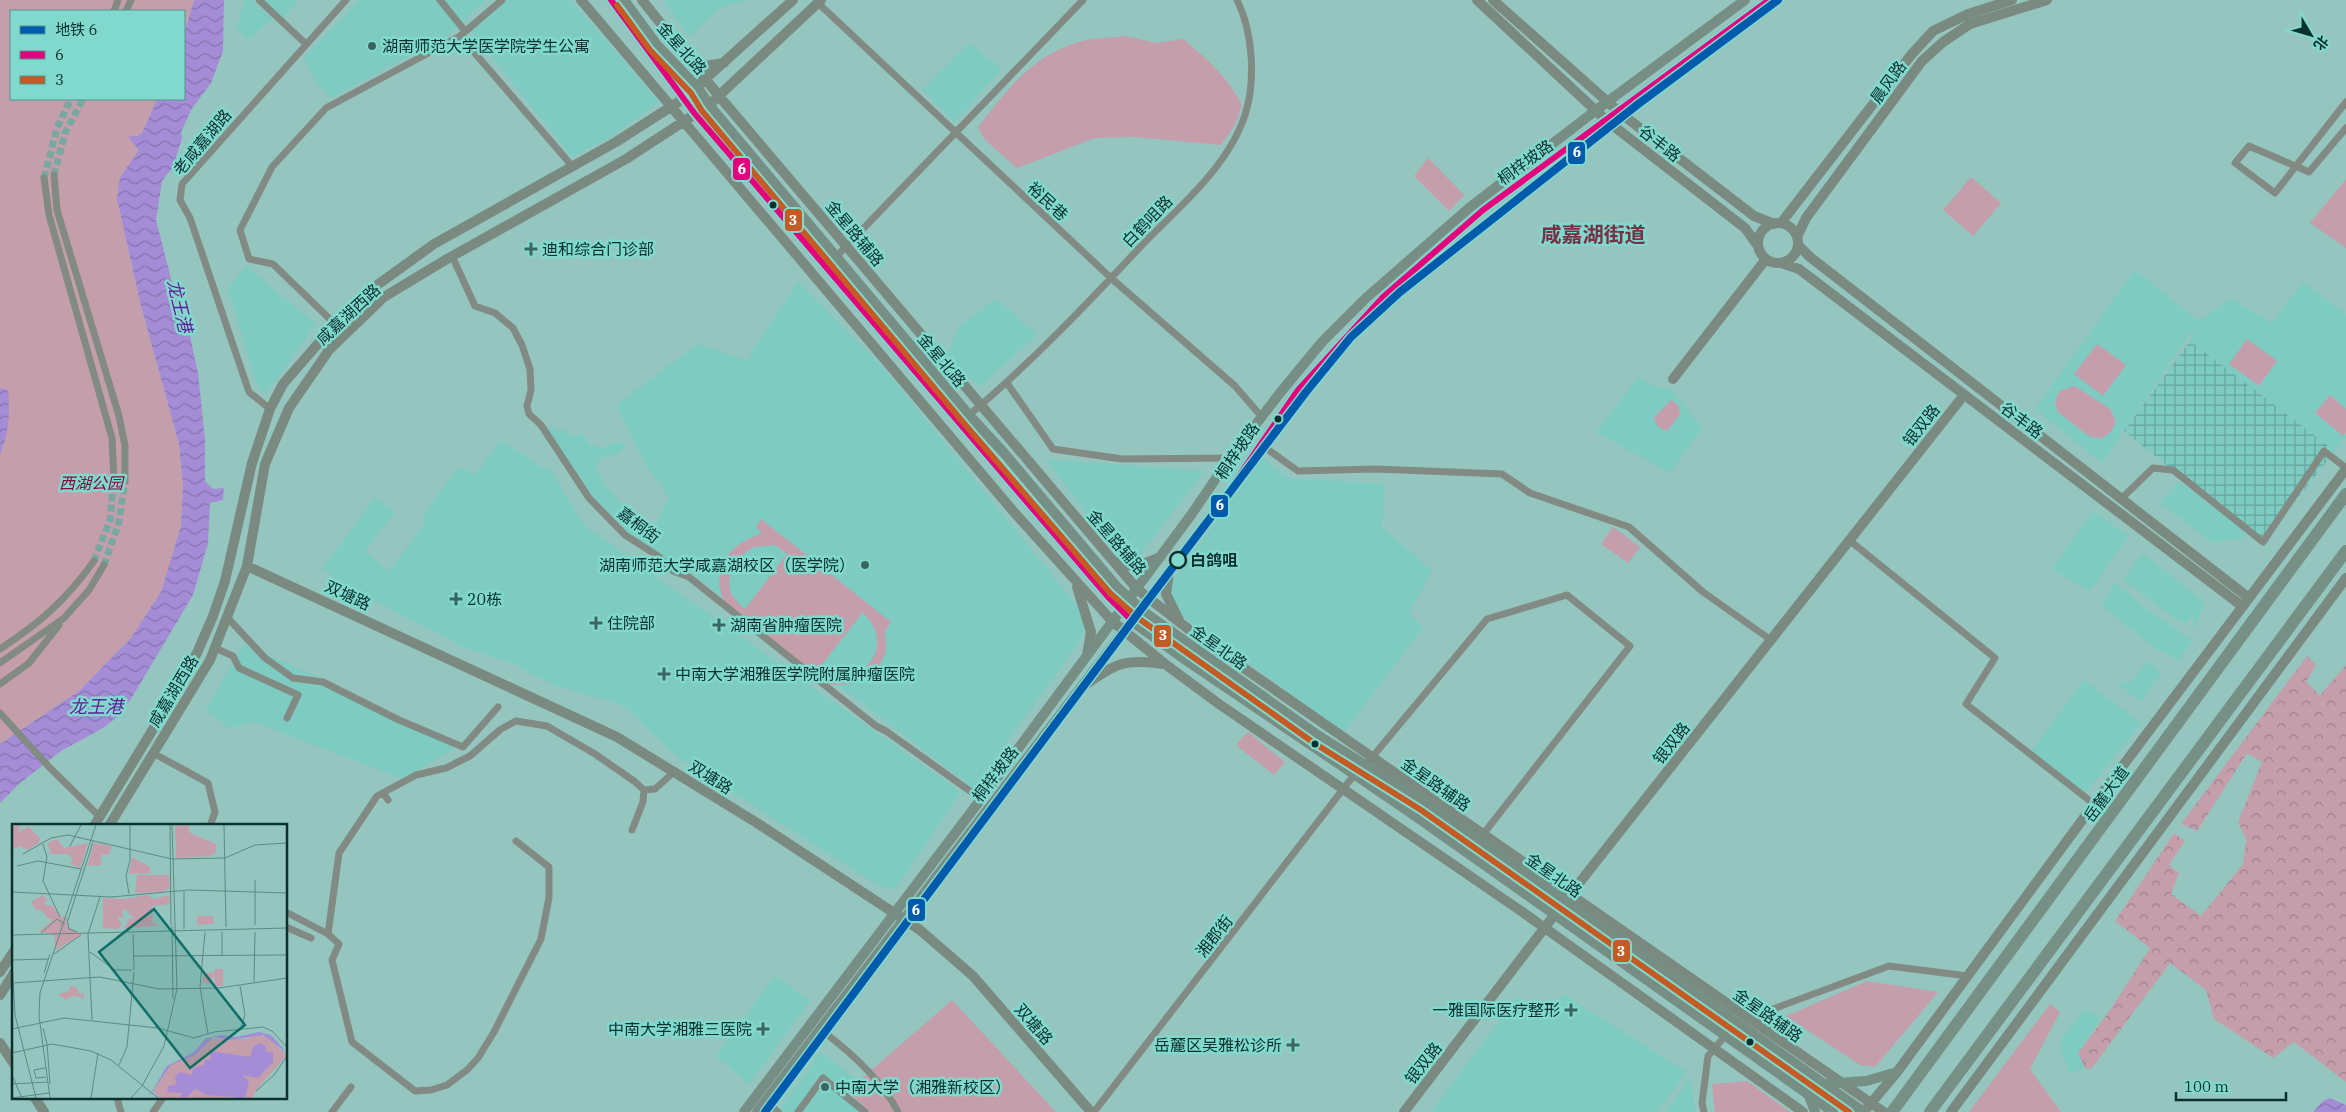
<svg xmlns="http://www.w3.org/2000/svg" width="2346" height="1112" font-family="'IBM Plex Serif','Noto Sans SC',serif">
<style>
.built{fill:#7ecbc2}
.industrial{fill:url(#industrial-grid)}
.forest{fill:url(#forest-crowns)}
.park{fill:#c59eab;fill-rule:evenodd}
.water{fill:url(#water-waves)}
.lines{fill:none;stroke-linecap:round;stroke-linejoin:round}
.street-tunnel{stroke:#79a7a2;stroke-width:7;stroke-dasharray:7 3.5;stroke-linecap:butt}
.street{stroke:#818b83;stroke-width:7}
.secondary{stroke:#7a8a81;stroke-width:10}
.primary{stroke:#778e84;stroke-width:10}
.highway{stroke:#769086;stroke-width:12}
.bus-1-casing{stroke:#81d9ce;stroke-width:10}
.bus-2-casing{stroke:#81d9ce;stroke-width:10}
.bus-1{stroke:#e5007d;stroke-width:6}
.bus-2{stroke:#c45b24;stroke-width:6}
.metro-1-casing{stroke:#81d9ce;stroke-width:11}
.metro-1{stroke:#005bac;stroke-width:8}
.poi-dot{fill:#3b6560;stroke:#81d9ce;stroke-width:2}
.bus-dot{fill:#0a312d;stroke:#81d9ce;stroke-width:2}
.stop-dot{fill:#81d9ce;stroke:#0a312d;stroke-width:2.5}
.labels{text-anchor:middle;dominant-baseline:central;stroke-width:5;stroke-linejoin:round;paint-order:stroke}
.poi-label{font-size:16px;fill:#0a312d;stroke:#81d9ce;text-anchor:start}
.street-label{font-size:16px;fill:#0a312d;stroke:#81d9ce}
.park-label{font-size:16px;font-style:italic;fill:#830b3b;stroke:#81d9ce}
.stop-label{font-size:16px;font-weight:bold;fill:#0a312d;stroke:#81d9ce;text-anchor:start}
.water-label{font-size:18px;font-style:italic;fill:#661b9c;stroke:#81d9ce}
.district-label{font-size:21px;font-weight:bold;fill:#773144;stroke:#81d9ce}
.inset-road{fill:none;stroke:#5d8a85;stroke-width:1}
.view{fill:#0e6f68;fill-opacity:0.15;stroke:#0e6f68;stroke-width:2.5}
.inset-edge{fill:none;stroke:#0a312d;stroke-width:2.5}
.line-badge{stroke:#81d9ce;stroke-width:2}
.badge-label{font-size:14px;text-anchor:middle;font-weight:bold;fill:#fff}
</style>
<defs>
<pattern id="industrial-grid" width="8" height="8" patternUnits="userSpaceOnUse" patternTransform="scale(1.25)"><rect width="8" height="8" fill="#7ecbc2"/><path d="M0 4h8M4 0v8" fill="none" stroke="#65a59e"/></pattern>
<pattern id="forest-crowns" width="20" height="18" patternUnits="userSpaceOnUse" patternTransform="scale(1.25)"><rect width="20" height="18" fill="#c59eab"/><path d="M2 6a3 3 0 1 1 6 0M12 15a3 3 0 1 1 6 0" fill="none" stroke="#9e818c"/></pattern>
<pattern id="water-waves" width="16" height="10" patternUnits="userSpaceOnUse" patternTransform="scale(1.25)"><rect width="16" height="10" fill="#a48dd6"/><path d="M0 5q4-4 8 0t8 0" fill="none" stroke="#8474ae"/></pattern>
</defs>
<rect width="100%" height="100%" fill="#95c5bf"/>
<path class="built" d="M245,0h7l20,19 -23,20 -13,-10z
M264,0h34l-16,20z
M359,0h127l-37,35 -118,63 -17,-19 -10,-21z
M501,0h70l88,102 -51,37 -36,18 -102,-127z
M663,0h85l-29,8 -30,29z
M969,43l33,26 -48,53 -32,-33z
M246,266l70,58 -50,70 -10,-12 -28,-93z
M2135,270l64,51 32,-23 41,25 31,-41 43,32v123l-11,14 -145,-110 7,-17 -95,139 -67,-54z
M798,281l89,91 201,247 -8,22 -107,147 -290,-221 -8,4 -45,-33 -44,-44 -41,-62 5,-7 7,7 8,-3 5,7 14,-2 5,11 6,-2 4,6 17,-7 10,1 -7,11 -19,4 -5,9 13,22 19,20 27,18 15,-30 -21,-28 -32,-64 82,-61 49,16z
M997,299l40,36 -58,52 -33,-32 13,-29z
M1639,376l10,8 23,6 30,38 -32,45 -74,-41z
M501,440l42,28h6l36,58 376,266 -66,97 -14,-2 -204,-130 -55,-52 -69,-20 -41,-22 -47,-15 -121,-63 -22,-16 53,-72 20,15 -30,39 24,20 35,-46 -1,-9 35,-49 17,8z
M1263,458l26,20 96,6 -3,44 50,42 -23,44 14,14 -79,104 -165,-118 -10,-28z
M1045,459l160,12 -76,98z
M2179,481l68,52 -4,6 -31,3 -52,-39z
M2093,511l36,25 -39,55 -38,-22z
M2144,554l61,49 -12,28v-16l-6,8 -13,-5 -50,-38 11,-17z
M2114,582l31,26 47,32 -13,20 -23,-11 -54,-43z
M243,644l92,41 62,38 58,24 -52,32 -149,-57 -25,6 -23,-18z
M2147,662l14,11 -20,28 -22,-15 3,-5 8,2z
M2084,680l57,43 -57,71 -54,-41z
M775,976l35,25 -61,83 -33,-28z
M1563,994l124,78 -30,40h-226l86,-115 31,19z
M2085,1009l15,10 -22,34 7,15 -16,5 -7,-21 -1,-13z
M821,1052l38,29 -10,12 21,19h-92z
M1690,1078l6,34h-31z"/>
<path class="industrial" d="M2190,341l145,110 -72,91 -139,-111z"/>
<path class="forest" d="M2307,656l9,9 -10,17 14,13 26,-30v417l-52,-40 -21,16 -59,-39 -8,-29 -36,-27 -79,106 -6,-1 -7,-15 32,-43 40,-62 -35,-27 59,-88 11,8 -16,24 10,8 -8,21 30,22 42,-52 3,-25 -8,-17 24,-60 -15,-9 -50,78 -16,-7z"/>
<path class="park" d="M0,0h194l-10,34v-23h-173v88h146l-15,34 -13,5 10,12 -19,27 -3,22 24,107 38,138 4,41 -2,41 -20,66 -31,47 -51,52 -79,53z
M1124,36l33,7 26,-4c23,19 45,38 59,66l-7,20 -14,20 -86,-8 -40,1 -78,30 -32,-28 -7,-13c31,-39 54,-72 104,-86 13,-3 29,-3 42,-5z
M1428,158l36,37 -15,16 -35,-35z
M1971,177l30,26 -28,33 -30,-26z
M2346,179v69l-36,-25z
M2247,339l30,22 -18,25 -30,-22z
M2097,344l29,21 -23,31 -29,-22z
M2075,386l35,23 6,12 -5,11 -9,6 -12,-1 -32,-25 -3,-9 4,-12z
M2330,395l16,14v23l-3,4 -28,-23z
M1671,400l7,5 2,9 -12,16h-5l-7,-6 -2,-7z
M761,519l130,103 -6,9 1,19 -7,18 -7,8 -20,8 -23,1 -103,-80c-18,-36 2,-60 36,-72l-6,-6zM775,545l12,9 -42,55c-20,-17 -17,-24 -12,-48l21,-14zM863,612c3,5 9,10 11,16 12,26 -12,54 -40,47 -5,-1 -10,-5 -14,-8z
M1613,527l27,20 -12,16 -27,-19z
M1248,732l37,30 -11,13 -38,-30z
M1867,981l71,11 -63,75 -15,-2 -74,-49z
M952,1000l104,112h-186l-21,-19 10,-12z
M2050,1004l10,8 -30,57 31,43h-92z
M1747,1081l43,31h-75l-3,-28z"/>
<path class="water" d="M194,0h30l-1,51 -12,32 -20,27 -10,22 1,6 -9,29 -11,14 -6,39 20,78 12,29 10,46 7,66v42l8,8 11,-1 -1,12 -13,3 -2,40 -15,52 -62,104 -14,18 -14,11 -42,23 -41,32 -20,20v-59l79,-53 51,-52 31,-47 20,-66 2,-41 -4,-41 -38,-138 -24,-107 3,-22 19,-27 -10,-12 1,-2h7l5,-3 15,-34h27v-65z
M0,388l8,2c2,23 1,43 -8,65z
M2330,1098l16,7v7h-33l10,-11z"/>
<g class="lines">
<path class="street-tunnel" d="M54,175l11,-42 18,-34
M44,178l13,-50 14,-29
M94,561l16,-41 4,-40
M104,565l15,-43 6,-41"/>
<path class="street" d="M259,0l47,44
M440,0l25,31
M818,3l293,275 124,108 26,30
M114,11l4,-11
M126,11l5,-11
M460,36l113,131
M2346,102l-71,91 -40,-30 14,-17 60,26 37,-44
M54,175l3,35 62,206 6,30v35
M44,178l5,37 63,223 2,42
M452,256l23,50 20,7 18,15 9,17 8,24 1,21 -4,16 2,8 12,11 48,73 36,37 33,21 15,15 16,6 187,149 10,5 95,68
M836,257l247,-257
M336,325l-63,-61 -24,-5 -9,-29 32,-63 54,-59 134,-72 42,-36
M1007,383l46,66 69,10 108,-1
M270,409l-21,-17 -59,-174 -10,-18 2,-16 164,-184
M969,415c62,-52 118,-111 173,-170 37,-38 86,-78 103,-130 11,-34 8,-83 -8,-115
M1260,444l38,27 77,-2 127,5 28,19 99,34 74,65 68,48
M2121,499l32,-31 20,2 90,72 61,-91 22,17
M1849,540l146,118 -29,46 128,100
M227,617l38,41 28,20 30,4 76,38 64,27 35,-40
M215,648l18,8 6,12 59,27 -11,23
M0,649c41,-27 65,-48 94,-88
M0,663l64,-45 25,-28 15,-25
M0,684l29,-21 30,-38
M0,713l50,55 49,48
M153,753l55,30 7,29 -5,14
M1369,761l118,-142 80,-24 63,51 -149,191
M383,793l5,7
M632,830l11,-28 1,-12
M286,912l42,22 11,10 -7,16 20,82 63,49 16,-1 16,-5 20,-15 11,-12 16,-26 47,-93 8,-42v-30l-33,-26
M286,927l25,11
M328,934l11,-81 38,-57 39,-21 30,-7 24,-12 31,-27 15,-8 31,5 48,28 39,27 10,9 11,-1 20,-18
M1746,1019l143,-53 79,10
M820,1029c28,21 62,51 78,83
M117,1098l4,14
M765,1101l13,11
M153,1112l10,-14
M332,1112l19,-25
M798,1112l25,-34 42,34
M1094,1112l260,-337
M1704,1112l-2,-9 6,-47 17,-20"/>
<path class="secondary" d="M581,0l432,511 99,110 53,43 54,40 302,207 282,201
M642,0l77,96 418,493 59,46 688,477
M1477,0l130,121 138,107 13,18
M1493,0l126,112 135,104 20,8
M691,60l14,6 19,-3
M1781,223l130,-168 22,-24 35,-17 44,-14
M1758 243a20 20 0 1 1 40 0a20 20 0 1 1-40 0Z
M1797,237l9,-19 116,-157 21,-19 27,-18 77,-24
M1798,245l12,12 439,341
M1781,263l18,6 443,337
M1673,379l93,-120
M1114,561c16,9 31,3 46,-4
M247,566l370,171 140,86 163,107 53,46 118,136
M1169,572l-3,22 13,26
M1077,587l14,45 -4,23
M1084,686c30,-22 41,-28 79,-22
M94,826l81,-133 22,-40 16,-37 12,-35 27,-118 18,-54 13,-25 33,-38 57,-58 61,-44 182,-102 67,-43 110,-99
M109,826l101,-166 37,-94 18,-102 24,-56 40,-58 55,-53 63,-38 179,-100 83,-54 112,-105
M0,972l14,-21
M0,995l14,-22
M0,1043l14,21
M35,1098l9,14
M1867,1108l30,-36 197,-268 252,-335
M1404,1112l161,-211 399,-506
M1951,1112l395,-534"/>
<path class="primary" d="M611,0l84,114 414,484 28,27 43,31 234,159 419,297
M624,0l33,45 41,43 11,17 260,310 35,38 113,134 27,25 175,124 107,67 438,309
M1824,1084l42,-3 31,-9
M1809,1096l6,16
M744,1112l237,-313 210,-284 39,-57 50,-65 42,-51 44,-44 103,-90 126,-97 150,-111
M757,1112l412,-540 48,-64 81,-118 85,-93 100,-87 286,-210"/>
<path class="highway" d="M1892,1112l454,-618
M1930,1112l416,-561"/>
<g class="bus-1-casing">
<path id="bus-1" d="M611,0l84,114 414,484 23,23 85,-113 81,-118 85,-93 100,-87 286,-210"/>
</g>
<g class="bus-2-casing">
<path id="bus-2" d="M617,5l33,45 41,43 11,18 260,310 148,172 28,25 176,125 107,67 428,302"/>
</g>
<use href="#bus-1" class="bus-1"/>
<use href="#bus-2" class="bus-2"/>
<g class="metro-1-casing">
<path id="metro-1" d="M765,1112l383,-512 158,-208 45,-55 49,-45 237,-187 141,-105"/>
</g>
<use href="#metro-1" class="metro-1"/>
</g>
<g class="poi-dot">
<circle cx="372" cy="46" r="5"/>
<path d="M528.5 241.5h5v5h5v5h-5v5h-5v-5h-5v-5h5z"/>
<circle cx="865" cy="565" r="5"/>
<path d="M453.5 591.5h5v5h5v5h-5v5h-5v-5h-5v-5h5z"/>
<path d="M593.5 615.5h5v5h5v5h-5v5h-5v-5h-5v-5h5z"/>
<path d="M716.5 617.5h5v5h5v5h-5v5h-5v-5h-5v-5h5z"/>
<path d="M661.5 666.5h5v5h5v5h-5v5h-5v-5h-5v-5h5z"/>
<path d="M1568.5 1002.5h5v5h5v5h-5v5h-5v-5h-5v-5h5z"/>
<path d="M760.5 1021.5h5v5h5v5h-5v5h-5v-5h-5v-5h5z"/>
<path d="M1290.5 1037.5h5v5h5v5h-5v5h-5v-5h-5v-5h5z"/>
<circle cx="825" cy="1087" r="5"/>
</g>
<g class="bus-dot">
<circle cx="773" cy="205" r="4.5"/>
<circle cx="1278" cy="419" r="4.5"/>
<circle cx="1315" cy="744" r="4.5"/>
<circle cx="1750" cy="1042" r="4.5"/>
</g>
<circle class="stop-dot" cx="1178" cy="560" r="8"/>
<g class="labels">
<g class="poi-label">
<text x="382" y="46">湖南师范大学医学院学生公寓</text>
<text x="542" y="249">迪和综合门诊部</text>
<text x="855" y="565" text-anchor="end">湖南师范大学咸嘉湖校区（医学院）</text>
<text x="467" y="599">20栋</text>
<text x="607" y="623">住院部</text>
<text x="730" y="625">湖南省肿瘤医院</text>
<text x="675" y="674">中南大学湘雅医学院附属肿瘤医院</text>
<text x="1560" y="1010" text-anchor="end">一雅国际医疗整形</text>
<text x="752" y="1029" text-anchor="end">中南大学湘雅三医院</text>
<text x="1282" y="1045" text-anchor="end">岳麓区吴雅松诊所</text>
<text x="835" y="1087">中南大学（湘雅新校区）</text>
</g>
<g class="street-label">
<text transform="translate(682 48) rotate(48)">金星北路</text>
<text transform="translate(1888 82) rotate(-54)">晨风路</text>
<text transform="translate(202 142) rotate(-50)">老咸嘉湖路</text>
<text transform="translate(1660 143) rotate(38)">谷丰路</text>
<text transform="translate(1525 162) rotate(-36)">桐梓坡路</text>
<text transform="translate(1048 201) rotate(43)">裕民巷</text>
<text transform="translate(1147 221) rotate(-46)">白鹤咀路</text>
<text transform="translate(855 233) rotate(50)">金星路辅路</text>
<text transform="translate(348 314) rotate(-43)">咸嘉湖西路</text>
<text transform="translate(942 360) rotate(50)">金星北路</text>
<text transform="translate(2022 420) rotate(37)">谷丰路</text>
<text transform="translate(1921 425) rotate(-52)">银双路</text>
<text transform="translate(1237 451) rotate(-56)">桐梓坡路</text>
<text transform="translate(639 525) rotate(37)">嘉桐街</text>
<text transform="translate(1117 542) rotate(49)">金星路辅路</text>
<text transform="translate(348 595) rotate(25)">双塘路</text>
<text transform="translate(1219 647) rotate(35)">金星北路</text>
<text transform="translate(173 691) rotate(-59)">咸嘉湖西路</text>
<text transform="translate(1671 743) rotate(-52)">银双路</text>
<text transform="translate(995 774) rotate(-53)">桐梓坡路</text>
<text transform="translate(711 777) rotate(32)">双塘路</text>
<text transform="translate(1436 784) rotate(35)">金星路辅路</text>
<text transform="translate(2106 794) rotate(-54)">岳麓大道</text>
<text transform="translate(1554 875) rotate(35)">金星北路</text>
<text transform="translate(1214 936) rotate(-52)">湘郡街</text>
<text transform="translate(1768 1015) rotate(35)">金星路辅路</text>
<text transform="translate(1034 1024) rotate(49)">双塘路</text>
<text transform="translate(1423 1063) rotate(-52)">银双路</text>
</g>
<g class="park-label">
<text x="91" y="483">西湖公园</text>
</g>
<g class="stop-label">
<text x="1190" y="560">白鸽咀</text>
</g>
<g class="water-label">
<text transform="translate(180 306) rotate(76)">龙王港</text>
<text x="96" y="706">龙王港</text>
</g>
<g class="district-label">
<text x="1593" y="234">咸嘉湖街道</text>
</g>
</g>
<g transform="translate(12 824)">
<rect width="275" height="275" fill="#95c5bf"/>
<path d="M0,1h9l-3,8 10,-7 12,12 -1,5 -12,7 -7,-4 -8,3zM45,15l7,9 24,-5 -8,25 -10,-4 3,-6 -6,-4h-19l3,-2 -4,-9zM120,33l18,10v6l-21,1zM125,51h32l1,12 -7,5 -28,1zM31,71l5,6h-4v3l9,2 8,12 4,-2 2,10 15,8 -26,16 -2,-15 -15,-4 15,-12h-5l-8,-9h-5l-5,-8zM135,71l7,4 15,-4 1,9 -18,2 1,17 8,2 -37,4 5,-11 5,1 -3,-5 -3,2 2,-8 -2,4 -3,-3 -3,2 1,8 -6,-3 5,9 -4,4 -19,-1 4,-1v-29l22,1z" fill="#c59eab"/>
<path d="M176,1l2,8 26,11v8l-5,4 -35,2 -1,-32zM82,19l18,3 -3,8 -8,1v10l-14,1zM185,92h16l1,8 -17,1zM203,145h8v17h-8l-1,-13 -3,11 -9,-2 2,-10 10,1zM58,161l8,4 2,7 3,-5 1,7 -11,-2 -7,4 -8,-6 11,-3zM245,211l9,2 21,18 -31,35 -3,8h-93l-7,-6 18,-27 24,-10 14,-16h37z" fill="#c59eab"/>
<path d="M247,208l12,3 16,18 -24,-18 -32,5 -18,-3 -18,18 -24,10 -23,33 19,-32 27,-14 12,-14 15,-3 15,2zM247,219l6,2 1,6 7,2v9l-15,16 -16,-3 7,6 -4,17h-12v-4l-4,3 -22,-2 -12,-6 -8,8h-7l2,-4 -15,-1 1,-6 7,-1 2,-5 -3,-2 5,-6 13,3 1,-7 11,-3 1,-5 6,-1 -1,-8 40,6 3,-10z" fill="#a48dd6"/>
<path class="inset-road" d="M158,1l1,100M212,1l2,102M31,20l4,13 -4,24 17,36M58,22l11,-21M11,30l28,-16 17,-3 104,24 53,-1 30,-13 32,-2M5,42l21,-5 43,8M243,56v45M172,67v38M0,68l99,5 78,-7 98,3M117,70l-3,-18 4,-16v-35M55,95l2,10 8,3M56,96l25,-78M160,102l1,73M193,108l-5,55 8,47M210,108v23M29,109l16,-14 8,5M121,110l1,36M0,111l275,-7M78,128l25,18h17M42,130l27,-19M121,132l154,-1M0,136l36,-1M0,138l3,53 21,83M32,149l6,-19M0,159l88,-6 59,12 60,-1 68,-10M242,159l1,-51M228,162l5,29 -5,15M80,196l-4,-86 12,-37M31,204l4,16M0,205l52,-11 94,10 36,10 20,-6 49,-5 9,4 15,16M35,220l3,40M0,229l40,-9 39,7 20,9 47,38M107,241l8,-18 7,-75M33,244l-11,2 2,8 10,-1M0,251l10,23M0,260l36,-2M244,267l18,-16 13,-19M0,274l37,-5M38,274l-11,-82 1,-23 56,-168M79,274l7,-45M119,274l11,-12 22,-40 13,-57 -5,-164"/>
<path class="view" d="M142,85l91,116 -55,43 -91,-116z"/>
<rect width="275" height="275" class="inset-edge"/>
</g>
<g class="line-badge">
<rect x="1567" y="141" width="19" height="24" rx="5" fill="#005bac"/>
<rect x="732" y="157" width="19" height="24" rx="5" fill="#e5007d"/>
<rect x="784" y="208" width="19" height="24" rx="5" fill="#c45b24"/>
<rect x="1210" y="494" width="19" height="24" rx="5" fill="#005bac"/>
<rect x="1153" y="624" width="19" height="24" rx="5" fill="#c45b24"/>
<rect x="907" y="898" width="19" height="24" rx="5" fill="#005bac"/>
<rect x="1612" y="939" width="19" height="24" rx="5" fill="#c45b24"/>
</g>
<g class="badge-label">
<text x="1577" y="157">6</text>
<text x="742" y="174">6</text>
<text x="793" y="225">3</text>
<text x="1220" y="510">6</text>
<text x="1163" y="640">3</text>
<text x="916" y="915">6</text>
<text x="1621" y="956">3</text>
</g>
<rect x="10" y="10" width="175" height="90" fill="#81d9ce" stroke="#51968e"/>
<rect x="20" y="26" width="25" height="8" fill="#005bac" stroke="#51968e"/>
<text x="55" y="35" font-size="15" fill="#0a312d">地铁 6</text>
<rect x="20" y="51" width="25" height="8" fill="#e5007d" stroke="#51968e"/>
<text x="55" y="60" font-size="15" fill="#0a312d">6</text>
<rect x="20" y="76" width="25" height="8" fill="#c45b24" stroke="#51968e"/>
<text x="55" y="85" font-size="15" fill="#0a312d">3</text>
<g transform="translate(2311 35) rotate(128)" stroke="#81d9ce" stroke-width="4" paint-order="stroke">
<path d="M0-4L9 19L0 12L-9 19Z" fill="#0a312d"/>
<text y="-8" font-size="14" font-weight="bold" text-anchor="middle" fill="#0a312d">北</text>
</g>
<path d="M2176 1092v8h110v-8" fill="none" stroke="#0a312d" stroke-width="2.5"/>
<text x="2184" y="1092" font-size="15" fill="#0a312d" stroke="#81d9ce" stroke-width="4" paint-order="stroke">100 m</text>
</svg>
